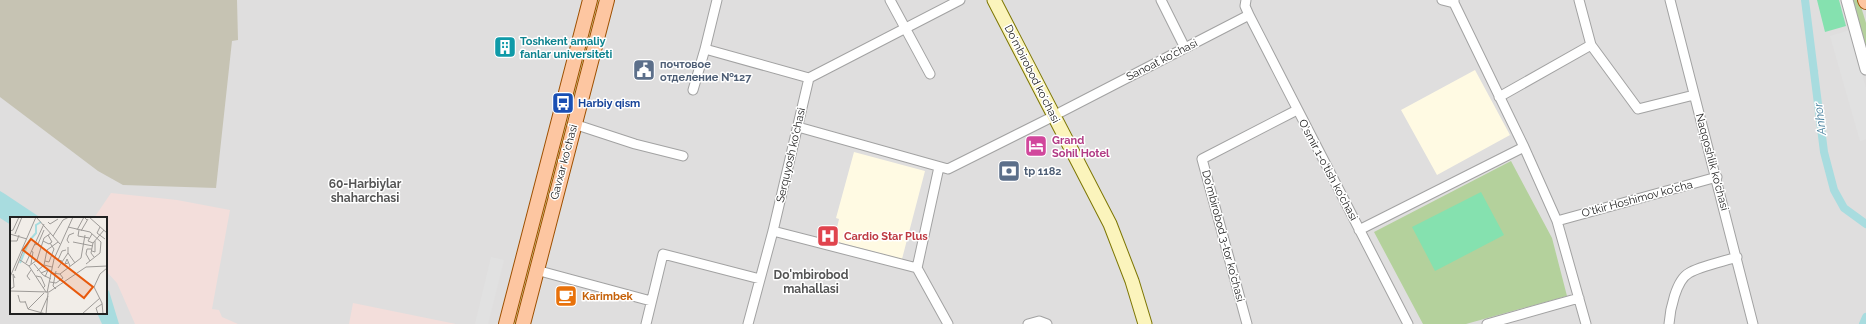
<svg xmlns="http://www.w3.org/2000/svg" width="1866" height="324" font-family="Raleway,sans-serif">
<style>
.residential{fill:#dfdede;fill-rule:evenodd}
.education{fill:#fffae3}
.military{fill:#f3dedb}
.construction{fill:#c6c3b3}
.grass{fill:#d6ebae}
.forest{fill:#b4d19c}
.pitch{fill:#85e1af}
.parking{fill:#e1e1e1}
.water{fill:#a8dcdf}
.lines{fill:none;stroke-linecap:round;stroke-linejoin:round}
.stream{stroke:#a8dcdf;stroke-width:2.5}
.canal{stroke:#a8dcdf;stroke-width:8}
.minor-casing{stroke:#a2a2a2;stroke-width:11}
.tertiary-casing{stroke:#a2a2a2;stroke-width:13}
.secondary-casing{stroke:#7d7603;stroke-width:15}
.primary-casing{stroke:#9e5000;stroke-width:16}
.minor{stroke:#fff;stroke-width:9}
.tertiary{stroke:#fff;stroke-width:11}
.secondary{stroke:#fbf4bc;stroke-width:13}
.primary{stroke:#fdc6a1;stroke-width:14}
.labels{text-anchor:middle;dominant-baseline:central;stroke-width:3;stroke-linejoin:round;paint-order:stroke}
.culture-label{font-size:11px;font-weight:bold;fill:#0d838f;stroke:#fff;text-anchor:start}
.street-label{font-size:11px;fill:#212121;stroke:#fff}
.service-label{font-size:11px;font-weight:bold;fill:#4e5e75;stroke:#fff;text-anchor:start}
.transit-label{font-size:11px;font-weight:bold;fill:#164399;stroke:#fff;text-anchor:start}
.hotel-label{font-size:11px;font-weight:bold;fill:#b23c85;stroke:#fff;text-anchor:start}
.health-label{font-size:11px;font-weight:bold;fill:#be3a42;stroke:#fff;text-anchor:start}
.food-label{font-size:11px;font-weight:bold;fill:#c56008;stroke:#fff;text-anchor:start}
.water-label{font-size:12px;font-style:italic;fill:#427d9b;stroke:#fff}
.neighbourhood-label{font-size:12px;font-weight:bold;fill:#545454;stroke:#fff}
.inset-river{fill:none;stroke:#a8dcdf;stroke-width:2}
.inset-road{fill:none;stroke:#9e9b98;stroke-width:1}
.view{fill:#e8590c;fill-opacity:0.15;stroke:#e8590c;stroke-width:2}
.inset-edge{fill:none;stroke:#212121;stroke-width:2}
</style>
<rect width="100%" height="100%" fill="#f1ede8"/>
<path class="residential" d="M0,0h589l-83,324h-506zM11,218h95v95h-95z
M608,0h1258v324h-1340z"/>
<path class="education" d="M1475,70l35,65 -73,40 -36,-65z
M854,152l71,19 -23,88 -68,-18 5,-22 -3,-1z"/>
<path class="military" d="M111,193l66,7 53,10 -18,99 7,1 3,7 16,7h-103l-18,-41 -11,-12v-53h-12z
M353,303l103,21h-107z"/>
<path class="construction" d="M0,0h237l1,40 -6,1 -16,147 -93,-3 -25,-14 -98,-74z"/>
<path class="grass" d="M594,0h5l-83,324h-5z"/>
<path class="forest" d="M1852,0h7l7,23v26z
M1511,161l41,77 15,58 -101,28h-43l-49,-92z"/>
<path class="pitch" d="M1817,0h22l7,26 -21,6z
M1481,192l23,43 -69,36 -23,-44z"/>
<path class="parking" d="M1850,30l16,58v51l-6,2 -30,-105z
M491,257l13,3 -16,64h-13z"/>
<path class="water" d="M0,191l5,3 36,24h-30v7l-11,-7z
M106,288l3,3 10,33h-17l-5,-11h9z"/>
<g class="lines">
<path class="stream" d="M1815,72l2,-1"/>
<path class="canal" d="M1805,0l19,152 10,38 10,18 22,16
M1863,324l3,-7"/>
<g class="minor-casing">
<path id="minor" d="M717,0l-12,49 104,29 151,-78
M890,0l40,74
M1161,0l24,48
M1442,0l12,3
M1454,0v3l70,144 33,74 29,103
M1579,0l12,45 47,64 56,-14
M1670,0l83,324
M1249,15l159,309
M693,90l12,-41
M1499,97l92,-52
M1061,112l188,-97 -4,-9 1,-6
M574,124l61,20 48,12
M798,127l150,42 106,-53
M939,167l-22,101 31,56
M1557,221l160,-44
M1359,230l165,-83
M773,231l144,37
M536,270l115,31
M646,324l17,-70 97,25
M748,324l25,-93 36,-153
M1028,324l11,-3 8,3
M1247,324l-45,-165 95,-49
M1487,324l92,-26
M1669,324c1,-14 7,-44 20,-51 9,-6 36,-12 48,-16"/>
</g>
<g class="tertiary-casing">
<path id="tertiary" d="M1847,0l19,69"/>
</g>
<g class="secondary-casing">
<path id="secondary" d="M994,0l116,224 22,57 13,43"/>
</g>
<g class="primary-casing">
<path id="primary" d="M1865,0l1,2
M506,324l84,-324
M523,324l84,-324"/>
</g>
<use href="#minor" class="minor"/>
<use href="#tertiary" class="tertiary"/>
<use href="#secondary" class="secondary"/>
<use href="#primary" class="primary"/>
</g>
<defs>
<g id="building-square" transform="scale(1.15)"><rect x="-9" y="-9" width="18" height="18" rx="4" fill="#0f9aa8" stroke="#fff"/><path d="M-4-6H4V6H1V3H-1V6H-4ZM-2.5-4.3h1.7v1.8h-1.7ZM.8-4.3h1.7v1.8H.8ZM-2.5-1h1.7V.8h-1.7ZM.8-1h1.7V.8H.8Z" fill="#fff"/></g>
<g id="civic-square" transform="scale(1.15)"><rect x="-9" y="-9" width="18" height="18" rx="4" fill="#5c6f8a" stroke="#fff"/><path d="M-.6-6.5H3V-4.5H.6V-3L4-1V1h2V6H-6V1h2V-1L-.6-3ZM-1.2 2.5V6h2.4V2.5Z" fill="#fff"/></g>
<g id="bus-square" transform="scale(1.15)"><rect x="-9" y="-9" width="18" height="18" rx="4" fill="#1a4fb4" stroke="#fff"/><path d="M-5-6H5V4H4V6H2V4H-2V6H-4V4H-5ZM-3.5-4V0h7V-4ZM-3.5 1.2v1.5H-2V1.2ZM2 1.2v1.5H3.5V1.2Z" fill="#fff"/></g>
<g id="hotel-square" transform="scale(1.15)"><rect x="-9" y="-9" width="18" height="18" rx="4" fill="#d1479c" stroke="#fff"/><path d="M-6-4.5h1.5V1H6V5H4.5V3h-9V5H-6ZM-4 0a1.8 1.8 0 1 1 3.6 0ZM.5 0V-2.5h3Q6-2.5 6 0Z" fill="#fff"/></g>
<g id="bank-square" transform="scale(1.15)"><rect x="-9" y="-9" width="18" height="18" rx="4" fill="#5c6f8a" stroke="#fff"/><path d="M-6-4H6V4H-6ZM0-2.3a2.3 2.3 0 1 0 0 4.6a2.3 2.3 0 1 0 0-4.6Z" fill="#fff"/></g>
<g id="hospital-square" transform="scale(1.15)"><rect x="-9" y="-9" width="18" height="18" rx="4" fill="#e0444e" stroke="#fff"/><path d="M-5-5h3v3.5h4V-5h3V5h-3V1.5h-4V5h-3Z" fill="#fff"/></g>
<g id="cafe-square" transform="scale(1.15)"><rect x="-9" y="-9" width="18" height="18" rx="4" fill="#e8710a" stroke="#fff"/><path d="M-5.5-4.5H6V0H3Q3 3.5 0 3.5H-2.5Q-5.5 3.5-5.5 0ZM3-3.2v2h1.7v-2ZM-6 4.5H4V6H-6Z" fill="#fff"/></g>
</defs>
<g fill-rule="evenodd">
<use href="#building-square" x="505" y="47"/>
<use href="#civic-square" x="644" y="70"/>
<use href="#bus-square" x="563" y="103"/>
<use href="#hotel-square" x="1036" y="146"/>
<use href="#bank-square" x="1009" y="171"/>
<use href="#hospital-square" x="828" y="236"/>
<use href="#cafe-square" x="566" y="296"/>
</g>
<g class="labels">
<g class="culture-label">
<text x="520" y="41">Toshkent amaliy<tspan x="520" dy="13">fanlar universiteti</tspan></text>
</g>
<g class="street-label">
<text transform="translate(1162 60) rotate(-27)">Sanoat ko'chasi</text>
<text transform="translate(1032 74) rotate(63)">Doʻmbirobod koʻchasi</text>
<text transform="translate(791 155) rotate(-77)">Serquyosh ko'chasi</text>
<text transform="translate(564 162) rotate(-75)">Gavxar ko'chasi</text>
<text transform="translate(1712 162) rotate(75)">Naqqoshlik ko'chasi</text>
<text transform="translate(1328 170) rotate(62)">O'smir 1-o'tish ko'chasi</text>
<text transform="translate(1637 199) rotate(-15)">O'tkir Hoshimov ko'cha</text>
<text transform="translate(1223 236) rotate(75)">Do'mbirobod 3-tor ko'chasi</text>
</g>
<g class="service-label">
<text x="660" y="64">почтовое<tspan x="660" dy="13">отделение №127</tspan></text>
<text x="1024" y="171">tp 1182</text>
</g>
<g class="transit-label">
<text x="578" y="103">Harbiy qism</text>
</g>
<g class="hotel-label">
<text x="1052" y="140">Grand<tspan x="1052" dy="13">Sohil Hotel</tspan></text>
</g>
<g class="health-label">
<text x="844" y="236">Cardio Star Plus</text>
</g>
<g class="food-label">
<text x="582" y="296">Karimbek</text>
</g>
<g class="water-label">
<text transform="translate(1820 119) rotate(-97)">Anhor</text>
</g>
<g class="neighbourhood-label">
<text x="365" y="184">60-Harbiylar<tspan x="365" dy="14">shaharchasi</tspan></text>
<text x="811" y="275">Do'mbirobod<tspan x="811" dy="14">mahallasi</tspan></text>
</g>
</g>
<g transform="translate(10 217)">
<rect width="97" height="97" fill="#f1ede8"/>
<path class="inset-river" d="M10,46l9,-22 7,-8v-8l5,-3"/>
<path class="inset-road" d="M79,0l18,16M27,1l23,26M38,5l2,2 8,-5M58,10l22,5 11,10 -1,11 -14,11M90,10l-3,6 8,6M67,13l7,-13 3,3M69,13l-1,6 11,2M0,14l3,-1 6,-13M71,14l7,-12M0,17l17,5M5,17l7,-17M82,17l-4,7 5,2M43,19l10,-16 6,-3M0,24h7l2,-6M33,24l6,3 3,-2 -4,-7M63,25l20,4M59,26l-2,-3 2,-5 5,-2M24,28l4,-1 6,-14M0,29v-14M58,30v6l7,10M21,34l2,1 -2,12M82,34l3,1v-11M84,40l-3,-4 2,-10 11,-13M10,43l9,6 17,26M35,44l4,1 5,-13 -4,-6M52,44l-4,-1 4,-9 4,-1M80,44l-4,-7 1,-5h5M16,46l18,-39M58,46l-3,1 2,-5 3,7M24,47l9,11 8,4M34,48l3,-15 11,-8M19,49l8,-6 7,-22 7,-5M48,51l10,-15M5,54l8,-20M27,54l7,-6 8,2M31,56l7,-3 -3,7M50,57l21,-16 4,-23M26,59l5,1 4,9 -2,2M0,60l26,-60M20,63l-3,-4 4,-6M40,65l6,1 7,-5 -3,-4 -9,-1M0,72l4,-2 -1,-13 2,4M46,72l-3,-3 3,-15M0,74l39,1 37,-25 21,-1M37,76l7,-34 19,-42M8,78l2,7h5M15,84l3,8 18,5M18,92l16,-16M31,95l7,-16M36,97l2,-21M72,97l18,-16M88,97l-2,-6 6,-4M93,97l-1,-11 -8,-16 6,-13 7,-6"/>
<path class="view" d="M21,22l62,48 -9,11 -61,-48z"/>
<rect width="97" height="97" class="inset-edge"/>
</g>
</svg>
